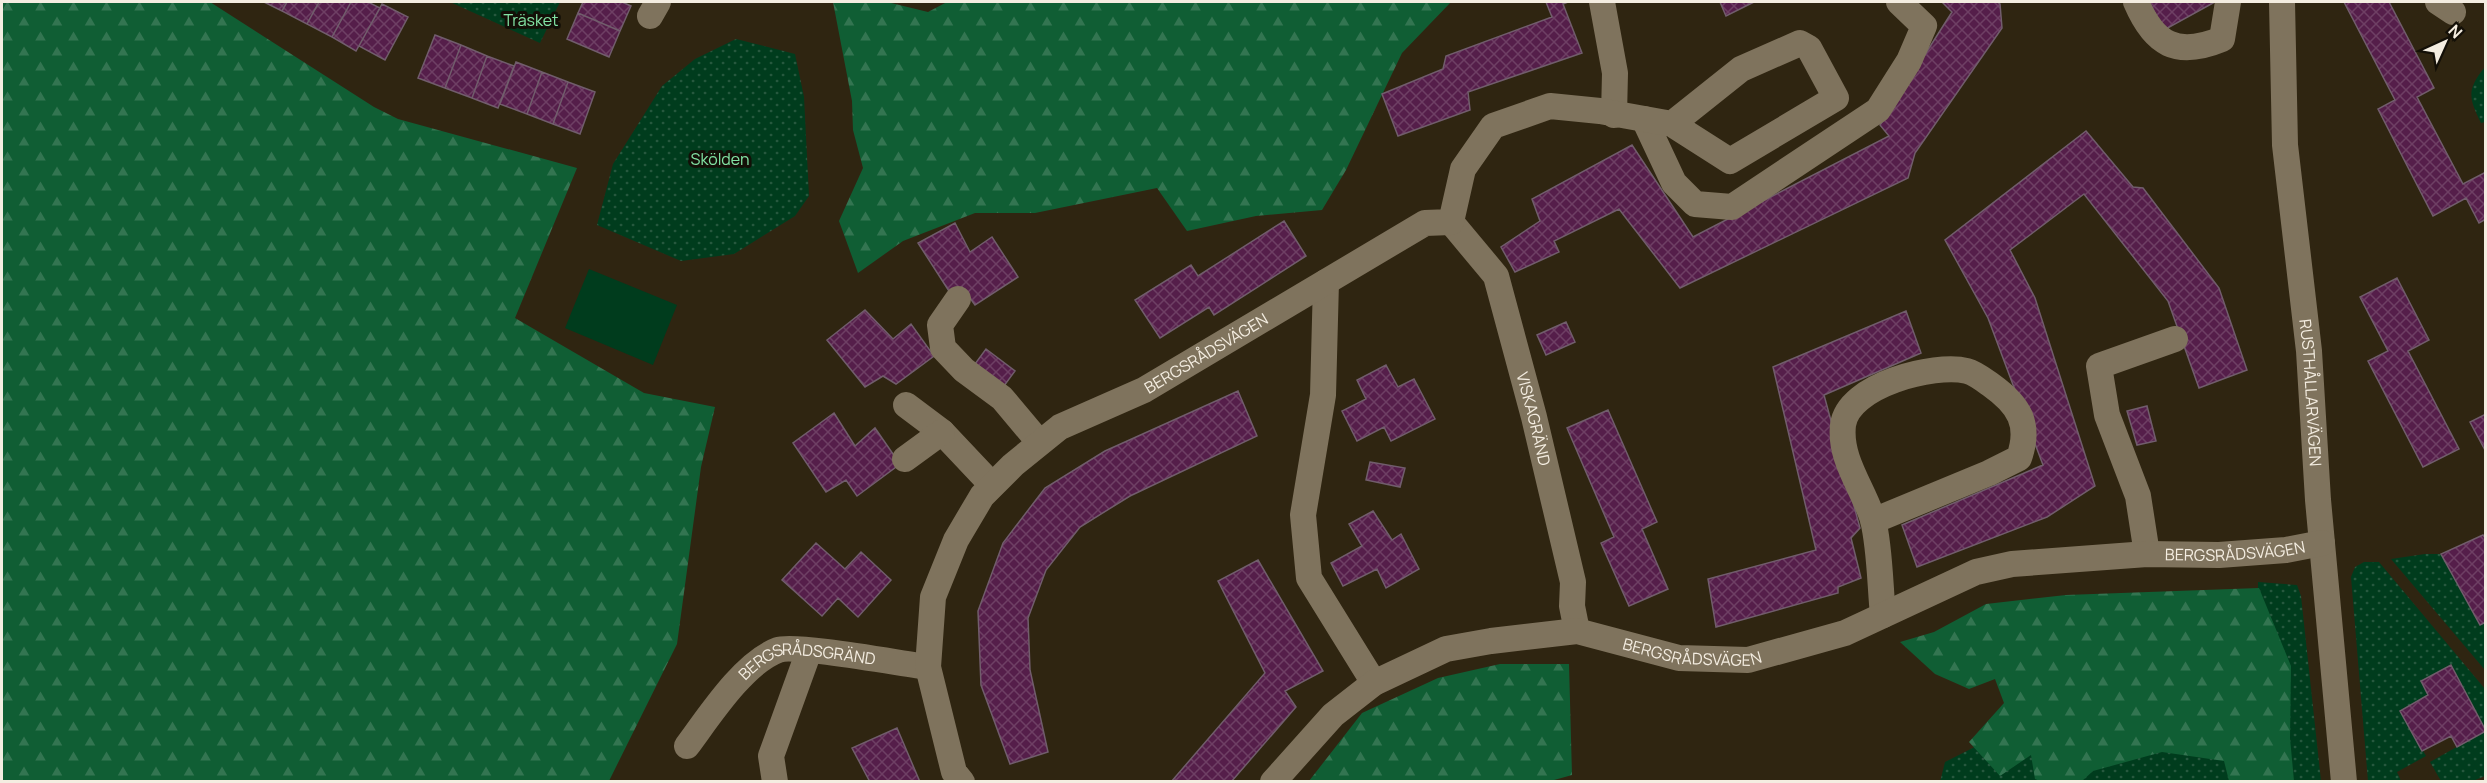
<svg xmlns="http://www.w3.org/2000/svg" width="2487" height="783" font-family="Manrope,sans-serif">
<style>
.grass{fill:url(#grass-dots)}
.forest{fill:url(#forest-firs)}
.garden{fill:#003c1d}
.building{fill:url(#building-cross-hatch);stroke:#715d6c;stroke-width:1.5}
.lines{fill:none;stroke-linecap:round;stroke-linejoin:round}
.minor{stroke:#7f735d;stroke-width:26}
.labels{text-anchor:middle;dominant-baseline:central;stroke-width:6;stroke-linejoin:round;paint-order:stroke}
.park-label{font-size:16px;fill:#82e3a4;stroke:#130f07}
.street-label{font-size:16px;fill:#f4ede1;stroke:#130f07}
</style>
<defs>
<pattern id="grass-dots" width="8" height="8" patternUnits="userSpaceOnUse" patternTransform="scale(1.5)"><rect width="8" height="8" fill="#003c1d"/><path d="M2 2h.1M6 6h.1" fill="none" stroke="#26583e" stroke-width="1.8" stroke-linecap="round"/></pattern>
<pattern id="forest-firs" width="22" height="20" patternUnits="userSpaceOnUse" patternTransform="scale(1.5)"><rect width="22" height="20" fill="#105e34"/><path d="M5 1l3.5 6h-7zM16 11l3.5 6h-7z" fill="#337551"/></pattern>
<pattern id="building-cross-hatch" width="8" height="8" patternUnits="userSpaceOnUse" patternTransform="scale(1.5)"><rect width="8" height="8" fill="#551e4a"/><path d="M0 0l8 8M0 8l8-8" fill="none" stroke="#6e3f64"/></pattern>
</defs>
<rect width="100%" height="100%" fill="#2f2511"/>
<path class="grass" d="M450,2h110l-20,41z
M736,39l59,15 9,43 5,99 -14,20 -61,38 -53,7 -84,-36 16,-61 49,-78 33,-27z
M2485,67v55l-4,1c-12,-25 -15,-33 4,-56z
M2425,554h16l39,70 5,-2v48l-94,-111z
M2364,562h15l106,127v39l-34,-63 -30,16 7,14 -28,16 26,45 -29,16 4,9h-33l-17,-204 4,-10z
M2258,582l39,3 4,11 20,185 -381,1 5,-20 234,-118 79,-56z
M2485,731v45l-12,5h-32l-11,-19z"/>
<path class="forest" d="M2,2h208l164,105 24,12 179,49 -62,150 129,75 71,14 -14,60 -24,177 -68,137h-607z
M833,2h54l41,10 19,-10h504l-49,51 -56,117 -24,40 -66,6 -69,15 -30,-43 -122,25h-60l-72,28 -45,32 -19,-52 24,-53 -10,-38 -1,-29z
M2259,588l32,78 -1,72 4,43h-65l-5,-20 -62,-9 -69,19 -11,10h-42l-5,-2 -4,-24 -31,21 -31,-34 35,-39 -9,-24 -26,10 -34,-15 -35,-32 34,-10 52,-28 80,-9z
M1500,664h69l3,111 -25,7 -238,-1 53,-68 76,-35z"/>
<path class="garden" d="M589,269l88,36 -24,60 -88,-37z"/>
<path class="building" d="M264,2h23l-5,9z
M287,2h32l-12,22 -25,-13z
M319,2h32l-19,35 -25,-13z
M351,2h17l12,6 -24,43 -24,-14z
M583,2h39l9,4 -11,25 -42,-18z
M1546,2h22l-5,2 19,49 -114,39 2,18 -72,26 -16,-42 61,-25 3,-13 106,-39z
M1720,2h34l-28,14z
M1942,2h55l3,2 2,24 -87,125 -7,25 -228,110 -61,-79 -65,32 5,11 -44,20 -14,-25 39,-26 -8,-22 100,-54 61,92 196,-101 -9,-11 72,-113z
M2149,2h63l1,1 -49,27z
M2344,2h45l45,86 -17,9 46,87 23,-12v47l-7,4 -13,-25 -33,18 -55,-107 17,-9z
M382,4l26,13 -23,43 -26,-14z
M578,13l42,18 -11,26 -42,-18z
M435,35l26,10 -16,43 -27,-10z
M461,45l26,11 -15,42 -27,-10z
M487,56l27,10 -16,42 -26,-10z
M516,62l26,10 -15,42 -27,-10z
M542,72l26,10 -15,42 -26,-10z
M568,82l27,10 -15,42 -27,-10z
M2086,131l47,56 10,1 76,100 28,82 -48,18 -31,-87 -84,-107 -74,56 25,48 60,188 -48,31 -130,50 -15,-42 141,-60 -55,-147 -43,-78z
M1284,221l22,35 -92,59 -5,-8 -49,31 -25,-38 56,-35 7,11z
M955,223l15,29 22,-15 26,40 -43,28 -13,-18 -13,4 -31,-48z
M2397,278l32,62 -21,11 51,98 -36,18 -55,-106 20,-10 -28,-54z
M865,310l28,29 18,-15 23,32 -38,28 -13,-8 -18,11 -38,-47z
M1906,311l15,42 -97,42 36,133 -9,10 10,40 -23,9v6l-122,34 -8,-48 108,-29 -43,-183z
M1566,322l9,20 -29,13 -9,-20z
M986,349l29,22 -14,19 -29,-22z
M1386,365l12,22 16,-8 21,40 -44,22 -7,-14 -27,14 -15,-30 24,-12 -9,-19z
M1238,391l19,45 -127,60 -50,31 -34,43 -18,48 2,52 18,82 -38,12 -29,-79 -3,-74 25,-68 42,-55 60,-37z
M2147,406l9,35 -19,4 -10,-34z
M1608,410l49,112 -15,7 26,60 -39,17 -28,-63 13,-6 -47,-109z
M834,413l21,33 20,-18 25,36 -43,32 -11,-16 -20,12 -33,-49z
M2486,414v38l-16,-30z
M1370,462l35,6 -5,19 -34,-7z
M1373,511l19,29 9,-6 18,35 -33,19 -9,-19 -34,17 -12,-23 31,-17 -13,-22z
M2483,535l3,4v83l-6,3 -39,-71z
M816,543l29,26 16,-17 30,28 -33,37 -20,-19 -16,18 -40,-36z
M1258,560l65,111 -38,20 11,16 -65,75h-60l94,-109 -47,-92z
M2451,665l35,66 -29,16 -6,-11 -29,15 -22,-40 28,-16 -7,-14z
M897,728l23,54h-50l-18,-34z"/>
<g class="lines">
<g class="minor">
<path d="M1602,2l13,71 -1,42"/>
<path d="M2136,2c18,42 40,56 86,37l6,-37"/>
<path id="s1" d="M2282,2l3,143 24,206 9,149 26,282"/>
<path d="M2438,2l15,10"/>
<path d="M650,16l8,-14"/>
<path d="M1644,119l30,64 21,21 37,3 146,-97 31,-49 15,-35 -25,-24"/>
<path id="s2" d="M1451,222l45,54 38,141 39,165 -1,24 5,25"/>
<path d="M1326,282l-3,113 -20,120 6,63 65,105"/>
<path d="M958,299l-18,26 3,23 21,22 38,28 37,44"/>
<path d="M906,405l36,27 50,53"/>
<path d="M905,459l37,-27"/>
<path d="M1873,521l116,-48 30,-15c12,-34 0,-53 -28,-73 -7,-5 -16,-12 -24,-14 -33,-8 -119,14 -124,54 -4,35 21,64 30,95 7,28 7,66 10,95"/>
<path d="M2147,554l-9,-58 -31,-81 -8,-49 76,-27"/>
<path id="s3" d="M687,746c21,-28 56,-83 91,-96 17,-6 125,14 150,17"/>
<path d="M775,782l-4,-26 38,-105"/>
<path id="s4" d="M962,782l-8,-10 -26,-105 5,-70 23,-57 26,-44 31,-31 47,-38 84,-37 281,-167 26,-1 12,-53 30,-43 57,-20 50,5 72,13 58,37 106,-63 -27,-50 -9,-5 -59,26 -69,55"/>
<path id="s5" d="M1273,782l60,-67 41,-32 72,-34 45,-8 86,-10 102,27 69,2 97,-27 131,-61 36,-8 135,-10 72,1 67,-5 36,-7"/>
</g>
</g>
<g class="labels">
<g class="park-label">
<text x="531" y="20">Träsket</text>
<text x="720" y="159">Skölden</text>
</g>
<g class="street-label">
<text stroke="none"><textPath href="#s4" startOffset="572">BERGSRÅDSVÄGEN</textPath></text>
<text stroke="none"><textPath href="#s1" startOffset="392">RUSTHÅLLARVÄGEN</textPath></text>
<text stroke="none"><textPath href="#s2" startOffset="218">VISKAGRÄND</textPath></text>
<text stroke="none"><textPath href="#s5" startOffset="1034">BERGSRÅDSVÄGEN</textPath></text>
<text stroke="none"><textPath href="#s5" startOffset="472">BERGSRÅDSVÄGEN</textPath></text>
<text stroke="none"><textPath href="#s3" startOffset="160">BERGSRÅDSGRÄND</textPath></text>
</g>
</g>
<rect width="2487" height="783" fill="none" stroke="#f4ede1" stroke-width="6"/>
<g transform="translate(2445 42) rotate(45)" stroke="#130f07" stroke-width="4.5" paint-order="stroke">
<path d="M0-4.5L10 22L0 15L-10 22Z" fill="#f4ede1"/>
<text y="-9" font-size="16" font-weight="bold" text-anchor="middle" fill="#f4ede1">N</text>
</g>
</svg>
